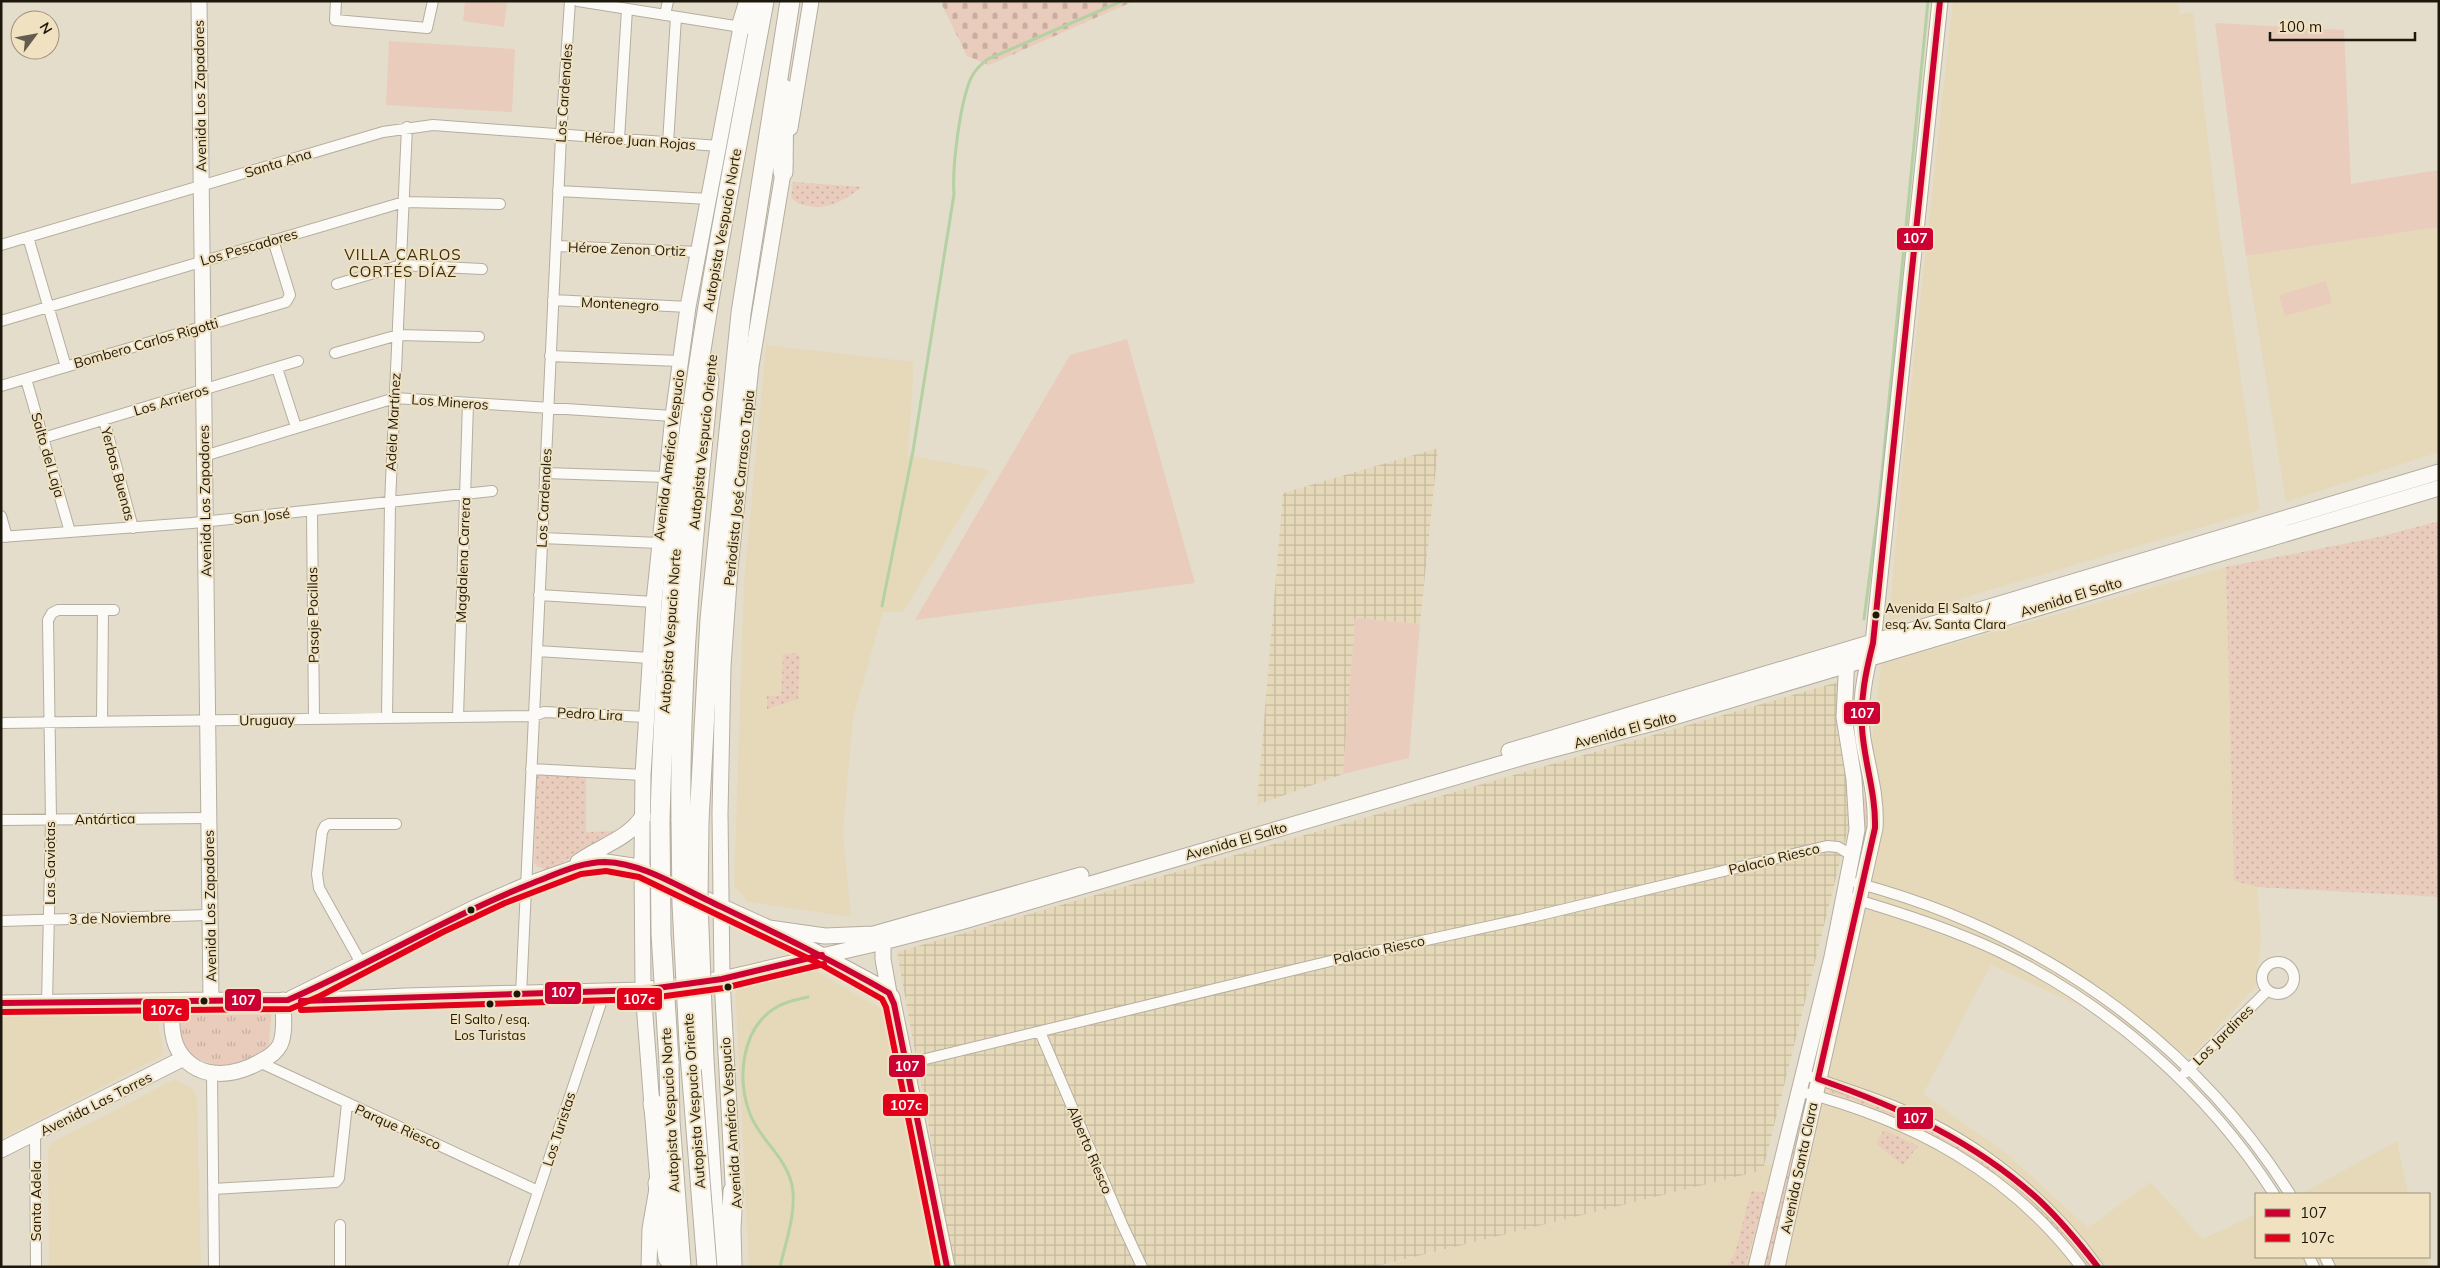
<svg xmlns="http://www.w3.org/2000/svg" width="2440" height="1268" font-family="Mulish,sans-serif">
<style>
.built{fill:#e6d9ba}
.industrial{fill:url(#industrial-grid)}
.grass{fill:url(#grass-dots)}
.cemetery{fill:url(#cemetery-stones)}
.park{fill:url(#park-tufts)}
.garden{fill:#e9ccbc}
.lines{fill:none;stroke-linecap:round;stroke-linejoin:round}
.stream{stroke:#b4d1a3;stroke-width:3}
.street-casing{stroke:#b4aea0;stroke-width:12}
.secondary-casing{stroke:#b4aea0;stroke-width:17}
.highway-casing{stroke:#b4aea0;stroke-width:21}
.street{stroke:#fbfaf7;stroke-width:10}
.secondary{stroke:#fbfaf7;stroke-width:15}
.highway{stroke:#fbfaf7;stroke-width:19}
.highway-bridge-casing{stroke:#b4aea0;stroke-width:21;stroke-linecap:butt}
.highway-bridge{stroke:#fbfaf7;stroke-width:19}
.bus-1-casing{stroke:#f0e2c0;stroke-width:10}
.bus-2-casing{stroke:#f0e2c0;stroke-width:10}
.bus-1{stroke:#c03;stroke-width:6}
.bus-2{stroke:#e2001a;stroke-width:6}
.bus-dot{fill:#1e180c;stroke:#f0e2c0;stroke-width:2}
.labels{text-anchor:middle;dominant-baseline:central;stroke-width:4;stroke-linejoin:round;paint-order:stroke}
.bus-label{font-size:13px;fill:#1e180c;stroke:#f0e2c0;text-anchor:start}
.street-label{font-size:14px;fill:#1e180c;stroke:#f0e2c0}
.neighbourhood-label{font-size:15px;letter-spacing:1px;fill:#3a2e11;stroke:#f0e2c0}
.line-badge{stroke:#f0e2c0;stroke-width:2}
.badge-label{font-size:14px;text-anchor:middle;font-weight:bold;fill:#fff}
</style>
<defs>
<pattern id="industrial-grid" width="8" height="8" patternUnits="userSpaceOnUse" patternTransform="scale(1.25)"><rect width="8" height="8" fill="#e6d9ba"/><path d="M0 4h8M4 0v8" fill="none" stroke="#c5ba9f"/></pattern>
<pattern id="grass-dots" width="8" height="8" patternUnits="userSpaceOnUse" patternTransform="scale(1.25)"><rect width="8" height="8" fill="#e9ccbc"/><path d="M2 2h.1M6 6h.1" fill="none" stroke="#c7aea0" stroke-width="1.8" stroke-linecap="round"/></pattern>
<pattern id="cemetery-stones" width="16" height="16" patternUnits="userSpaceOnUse" patternTransform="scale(1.25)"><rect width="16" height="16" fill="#e9ccbc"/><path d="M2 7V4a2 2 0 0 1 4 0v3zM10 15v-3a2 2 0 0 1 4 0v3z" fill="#c7aea0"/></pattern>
<pattern id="park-tufts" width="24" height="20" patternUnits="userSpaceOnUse" patternTransform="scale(1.25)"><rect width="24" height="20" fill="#e9ccbc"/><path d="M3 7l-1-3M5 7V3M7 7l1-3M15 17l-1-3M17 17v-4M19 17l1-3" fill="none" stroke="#c7aea0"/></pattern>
</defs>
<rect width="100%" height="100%" fill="#e5ddcb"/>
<path class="built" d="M1953,1h224l3,13 13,-2 23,195 44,303 -371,110 15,-171z
M2439,227v225l-153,50 -40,-246z
M766,345l148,17 -6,93 81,15 -86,142h-20l-30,106 -10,114 8,85 -103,-15 -14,-16 10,-305z
M2226,567l8,314 23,6 4,51 -6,49 -64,70 -200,-92 -68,129 85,61 80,73 62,-46 53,57 53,-25v43h170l5,10h-1052l428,-113 70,-309 -6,-98 10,-83z
M812,969l73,42 31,147 18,109h-185l-14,-282z
M156,1013l8,39 -4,5 -159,82v-123z
M175,1079l18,10 4,8 4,170h-152l-1,-118 3,-6z
M2397,1141l11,53h-110l8,-3z"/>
<path class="industrial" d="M1438,448l-18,176 -65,-6 -12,156 -86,31 26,-312z
M1838,682l1,41 13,90 -89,357 -389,97h-420l-57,-315z"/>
<path class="grass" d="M793,182l69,5c-18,13 -32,23 -54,19 -7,-1 -13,-3 -17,-9z
M2439,521v376l-182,-10 -23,-6 -8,-314 153,-30z
M797,653l3,4 -2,42 -31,10v-13h14l2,-42z
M537,773l49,2v57l34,-1 -74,40 -12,-7z
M1862,798l8,1v20l-99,448h-9l94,-395 9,-44z
M1831,1088c63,22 111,45 166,84l-2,3c-55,-38 -101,-62 -165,-83z
M1884,1130l34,16 -15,19 -26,-20v-4z
M2013,1185l51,48 28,34h-5l-26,-32 -50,-47z
M1751,1191l15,2 -21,74h-19l9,-14z"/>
<path class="cemetery" d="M942,1h192l-145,64 -22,-9 -25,-51z"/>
<path class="park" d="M272,1006l-3,38 -5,8 -9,6 -34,10 -32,-13 -7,-7 -4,-38z"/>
<path class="garden" d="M465,1l42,2 -3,24 -41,-6z
M2215,23l129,7 7,154 88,-14v57l-193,29z
M389,41l126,8 -3,63 -126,-7z
M2326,281l6,22 -47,13 -6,-21z
M1127,339l68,244 -280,37 155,-265z
M1355,618l65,6 -11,134 -66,16z"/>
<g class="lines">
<path class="stream" d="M882,606l31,-155 41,-257c-2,-27 6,-94 18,-118 4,-7 9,-12 16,-17l134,-58
M1864,619l15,-116 49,-502
M780,1267c6,-26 17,-56 12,-82 -6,-28 -32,-45 -42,-71 -13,-34 -9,-82 22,-104 11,-8 23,-10 36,-13"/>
<g class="street-casing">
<path id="street" d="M336,1l-1,19 92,8 6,-27
M578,1l163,26
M665,15l3,-14
M619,139l8,-130
M668,143l8,-126
M558,191l152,8
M28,237l38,130
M1,245l382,-113 50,-7 286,21
M556,246l143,6
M337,284l64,-19 81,4
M553,300l135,7
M1,321l403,-119 96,2
M335,353l63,-18 81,2
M550,356l130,5
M277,368l19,59
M26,379l44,153
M1,386l285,-84 4,-7 -17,-55
M104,420l29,108
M43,438l255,-77
M204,456l191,-58 278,18
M545,473l121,4
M312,511l2,208
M1,516l6,21
M1,537l191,-14 300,-32
M542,538l117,5
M539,595l115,7
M537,651l113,7
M458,717l10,-314
M387,718l3,-215 17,-376
M102,722l1,-112
M1,723l533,-7 10,-4 102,5
M531,769l112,6
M1,820l207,-2
M1857,883c180,48 333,154 433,311
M1844,896c52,15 105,32 154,55 111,53 210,140 276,243
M1,921l208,-6
M2262 978a16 16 0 1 1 32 0a16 16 0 1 1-32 0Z
M361,963l-42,-75 -2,-14 5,-42 3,-6 4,-2h67
M521,995l40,-859 9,-135
M47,1003l4,-183 -3,-200 4,-7 6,-3h56
M1040,1032l82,192 20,43
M259,1062l279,129
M905,1064l434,-105 193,-42 295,-71 11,1 15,9
M212,1073l2,194
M2185,1073l82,-82
M1802,1074c34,11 68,22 101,36 77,33 146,89 195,157
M1798,1091c113,29 211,80 283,176
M35,1135l1,132
M213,1189l123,-7 3,-4 8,-74
M340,1225v42
M2309,1257l5,10
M2325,1257l5,10
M513,1267l92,-276"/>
</g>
<g class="secondary-casing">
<path id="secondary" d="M199,1l12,999
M790,128l21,-127
M1509,751l930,-279
M578,862c22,-16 49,-22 65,-46
M786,936l95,51 11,10 55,270
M883,942v17l6,34
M292,998l186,-92 48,-21 62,-22 18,-1 27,4 136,62 56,8 49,-2 207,-59
M171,1001c1,17 -1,37 9,52 20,29 57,23 83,7 6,-3 13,-8 17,-15 6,-13 3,-31 3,-45
M1,1003l210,-3 96,1 98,-5 238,-6 79,-11 161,-37 74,-19 567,-166 133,-35 782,-234
M1,1150l183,-92
M734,1201l-12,-222 -2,-165 3,-148 7,-98 21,-202 34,-205
M649,1267l1,-38 8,-46 -15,-193 -1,-131 1,-84 11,-173 19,-186 15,-109 55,-290
M1756,1267l76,-310 25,-127 -3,-51 -10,-62 3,-61
M1777,1267l98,-439c2,-32 -7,-59 -12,-89 -5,-32 2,-66 10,-96l67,-642"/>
</g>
<g class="highway-casing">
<path id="highway" d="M741,27l8,-26
M783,172l1,-83
M681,820c-2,-148 13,-294 28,-441
M660,821c3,-122 11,-244 26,-365 19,-152 50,-304 78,-455
M699,821l11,-202 31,-306 49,-312
M704,1060l13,207
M669,1062l1,59 11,146
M653,1103l7,40
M658,1183l10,75
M732,1267l-1,-38 2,-38"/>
</g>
<use href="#street" class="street"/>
<use href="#secondary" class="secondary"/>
<use href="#highway" class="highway"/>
<g class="highway-bridge-casing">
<path id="highway-bridge" d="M681,820l1,84 7,138 18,225
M660,821l1,113 8,128
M699,821l-1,81 6,158"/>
</g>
<use href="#highway-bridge" class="highway-bridge"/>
<g class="bus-1-casing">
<path id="bus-1" d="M1940,1l-67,642c-7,28 -13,56 -11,85 2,34 14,65 13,100l-57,251c81,28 158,63 222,122 21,20 40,43 58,66
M301,1001l342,-11 79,-11 100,-24
M1,1003l287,-3c83,-36 161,-84 245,-117 24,-9 47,-21 72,-21 36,1 71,23 102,38 62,30 123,59 182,93l5,11 53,263"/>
</g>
<g class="bus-2-casing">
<path id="bus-2" d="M301,1010l343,-11 80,-11 100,-24
M1,1012l289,-3 30,-13 123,-64 62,-29 76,-29 25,-3 33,6 179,86 64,36 4,8 52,260"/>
</g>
<use href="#bus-1" class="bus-1"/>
<use href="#bus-2" class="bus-2"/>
</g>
<g class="bus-dot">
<circle cx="1876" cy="615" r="4.5"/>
<circle cx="471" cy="910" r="4.5"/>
<circle cx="728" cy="987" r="4.5"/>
<circle cx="517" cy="994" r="4.5"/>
<circle cx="204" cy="1001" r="4.5"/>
<circle cx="490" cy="1004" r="4.5"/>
</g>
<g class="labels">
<g class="bus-label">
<text x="1885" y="608">Avenida El Salto /<tspan x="1885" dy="16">esq. Av. Santa Clara</tspan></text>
<text x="490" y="1019" text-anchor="middle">El Salto / esq.<tspan x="490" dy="16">Los Turistas</tspan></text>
</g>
<g class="street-label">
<text transform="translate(564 93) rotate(-86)">Los Cardenales</text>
<text transform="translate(200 96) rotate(-91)">Avenida Los Zapadores</text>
<text transform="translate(640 141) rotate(4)">Héroe Juan Rojas</text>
<text transform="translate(278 163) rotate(-17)">Santa Ana</text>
<text transform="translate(722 230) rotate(-80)">Autopista Vespucio Norte</text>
<text transform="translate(249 247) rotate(-16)">Los Pescadores</text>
<text transform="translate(627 249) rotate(2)">Héroe Zenon Ortiz</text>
<text transform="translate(620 304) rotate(3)">Montenegro</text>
<text transform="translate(146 343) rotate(-16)">Bombero Carlos Rigotti</text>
<text transform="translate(171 400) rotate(-17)">Los Arrieros</text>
<text transform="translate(450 402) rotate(4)">Los Mineros</text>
<text transform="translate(393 422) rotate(-87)">Adela Martínez</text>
<text transform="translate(703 442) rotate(-84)">Autopista Vespucio Oriente</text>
<text transform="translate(48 455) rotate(74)">Salto del Laja</text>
<text transform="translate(669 455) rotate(-83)">Avenida Américo Vespucio</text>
<text transform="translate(118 474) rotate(75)">Yerbas Buenas</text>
<text transform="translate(739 488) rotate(-84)">Periodista José Carrasco Tapia</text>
<text transform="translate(544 498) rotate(-87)">Los Cardenales</text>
<text transform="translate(205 501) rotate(-91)">Avenida Los Zapadores</text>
<text transform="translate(262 516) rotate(-6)">San José</text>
<text transform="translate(463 560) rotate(-88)">Magdalena Carrera</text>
<text transform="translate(2071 597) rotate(-17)">Avenida El Salto</text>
<text transform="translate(313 615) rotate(-91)">Pasaje Pocillas</text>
<text transform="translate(670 631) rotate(-86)">Autopista Vespucio Norte</text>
<text transform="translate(590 714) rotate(3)">Pedro Lira</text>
<text transform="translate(267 720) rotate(-1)">Uruguay</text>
<text transform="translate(1625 730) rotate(-15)">Avenida El Salto</text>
<text transform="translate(105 819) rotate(-1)">Antártica</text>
<text transform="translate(1236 841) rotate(-16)">Avenida El Salto</text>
<text transform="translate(1774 859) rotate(-14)">Palacio Riesco</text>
<text transform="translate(50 863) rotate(-90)">Las Gaviotas</text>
<text transform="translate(210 906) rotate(-91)">Avenida Los Zapadores</text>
<text transform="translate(120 918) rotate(-1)">3 de Noviembre</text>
<text transform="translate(1379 950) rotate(-12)">Palacio Riesco</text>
<text transform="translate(2223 1035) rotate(-45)">Los Jardines</text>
<text transform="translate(694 1101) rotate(-94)">Autopista Vespucio Oriente</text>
<text transform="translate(96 1104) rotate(-27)">Avenida Las Torres</text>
<text transform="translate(670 1110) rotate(-93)">Autopista Vespucio Norte</text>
<text transform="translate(731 1123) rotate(-94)">Avenida Américo Vespucio</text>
<text transform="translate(398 1127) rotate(24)">Parque Riesco</text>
<text transform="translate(559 1129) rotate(-72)">Los Turistas</text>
<text transform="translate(1090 1150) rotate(67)">Alberto Riesco</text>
<text transform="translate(1799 1168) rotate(-78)">Avenida Santa Clara</text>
<text transform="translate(36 1201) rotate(-90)">Santa Adela</text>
</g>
<g class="neighbourhood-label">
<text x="403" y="254">VILLA CARLOS<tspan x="403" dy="17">CORTÉS DÍAZ</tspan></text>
</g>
</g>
<g class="line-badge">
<rect x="1896" y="227" width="38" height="24" rx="5" fill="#c03"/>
<rect x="1843" y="701" width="38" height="24" rx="5" fill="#c03"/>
<rect x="544" y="981" width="38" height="24" rx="5" fill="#c03"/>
<rect x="616" y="987" width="47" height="24" rx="5" fill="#e2001a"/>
<rect x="224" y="988" width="38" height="24" rx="5" fill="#c03"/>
<rect x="142" y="998" width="48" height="24" rx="5" fill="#e2001a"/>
<rect x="888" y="1054" width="38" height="24" rx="5" fill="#c03"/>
<rect x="882" y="1093" width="47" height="24" rx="5" fill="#e2001a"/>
<rect x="1896" y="1106" width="38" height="24" rx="5" fill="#c03"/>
</g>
<g class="badge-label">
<text x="1915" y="243">107</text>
<text x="1862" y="718">107</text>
<text x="563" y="997">107</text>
<text x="639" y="1004">107c</text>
<text x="243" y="1005">107</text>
<text x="166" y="1015">107c</text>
<text x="907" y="1071">107</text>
<text x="906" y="1110">107c</text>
<text x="1915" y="1123">107</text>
</g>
<rect width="2440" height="1268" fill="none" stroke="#1e180c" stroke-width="5"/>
<rect x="2255" y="1193" width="175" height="65" fill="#f0e2c0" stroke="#9c9178"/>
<rect x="2265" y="1209" width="25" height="8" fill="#cc0033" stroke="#9c9178"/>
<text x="2300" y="1218" font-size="15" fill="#1e180c">107</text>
<rect x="2265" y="1234" width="25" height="8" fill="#e2001a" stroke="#9c9178"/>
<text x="2300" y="1243" font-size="15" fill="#1e180c">107c</text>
<g transform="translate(35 35) rotate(58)"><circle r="24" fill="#f0e2c0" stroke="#9c9178"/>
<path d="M0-4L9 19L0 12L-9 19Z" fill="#645d4f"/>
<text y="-8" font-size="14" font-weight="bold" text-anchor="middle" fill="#1e180c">N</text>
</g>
<path d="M2270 32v8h145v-8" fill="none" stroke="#1e180c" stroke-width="2.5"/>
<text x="2278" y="32" font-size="15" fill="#1e180c" stroke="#f0e2c0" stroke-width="4" paint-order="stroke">100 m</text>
</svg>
